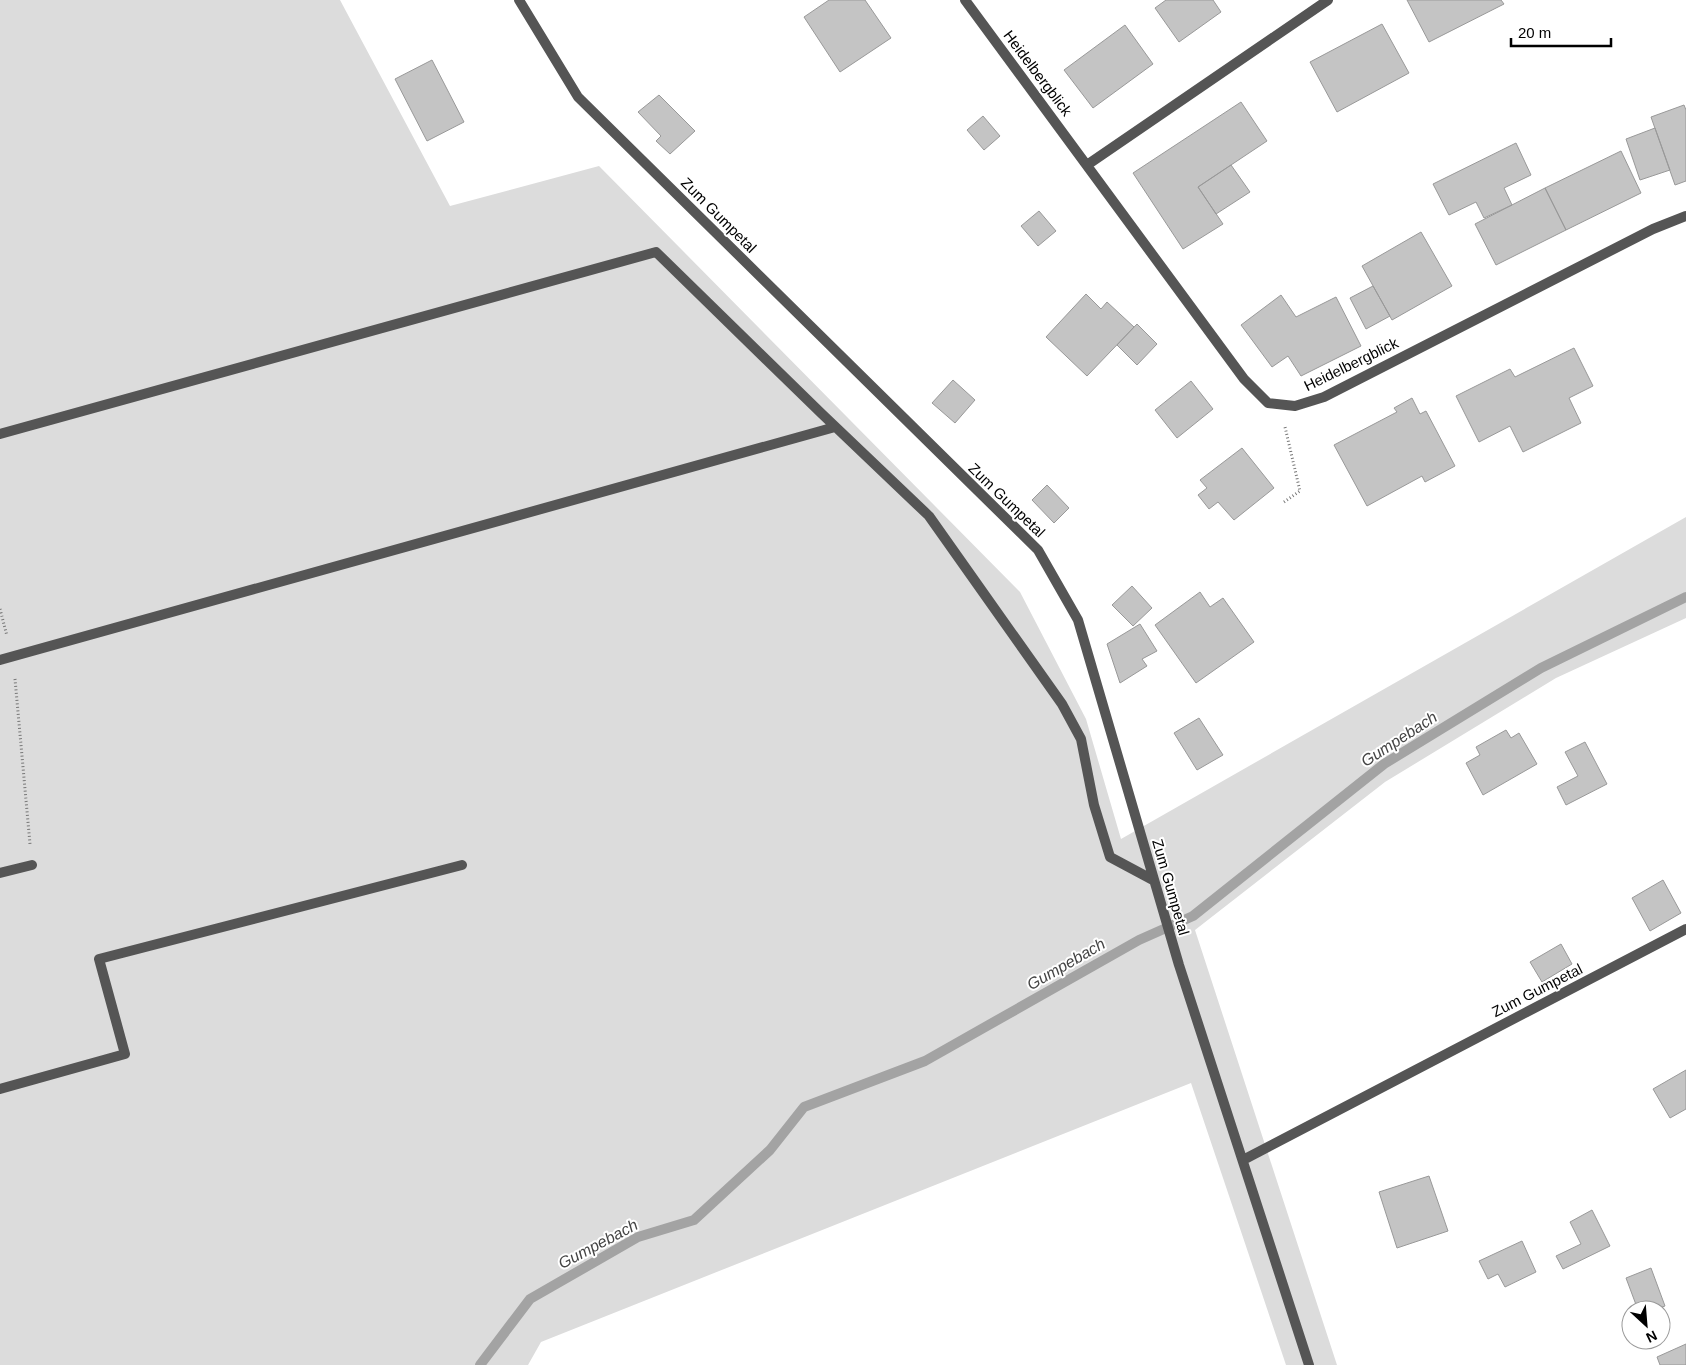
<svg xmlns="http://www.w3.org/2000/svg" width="1686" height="1365" font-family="Helvetica,sans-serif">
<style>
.green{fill:#dcdcdc}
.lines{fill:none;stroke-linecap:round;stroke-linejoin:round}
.stream{stroke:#a3a3a3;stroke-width:10}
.building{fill:#c4c4c4;stroke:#999}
.path{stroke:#777;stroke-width:3;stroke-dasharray:1 2.5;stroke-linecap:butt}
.service{stroke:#555;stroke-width:10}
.minor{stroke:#555;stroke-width:10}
.labels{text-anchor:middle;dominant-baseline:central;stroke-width:4;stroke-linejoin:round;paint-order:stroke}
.street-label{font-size:15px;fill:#000;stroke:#fff}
.water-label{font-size:16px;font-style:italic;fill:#444;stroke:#fff}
</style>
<rect width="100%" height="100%" fill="#fff"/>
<path class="green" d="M0,0h340l110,206 149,-40 421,426 66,127 35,120 565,-322v101l-130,60 -171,104 -190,148 142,435h-51l-95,-282 -650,259 -13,23h-528z"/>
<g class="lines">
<path class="stream" d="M480,1365l50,-66 108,-62 56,-17 76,-70 34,-43 121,-46 214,-121 54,-24 191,-152 157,-96 145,-71"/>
</g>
<path class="building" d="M829,0h36l26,38 -51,34 -36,-55z
M1166,0h47l8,12 -42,30 -24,-34z
M1407,0h94l3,4 -75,38z
M1382,24l27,49 -72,39 -27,-50z
M1125,25l28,39 -60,44 -29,-38z
M432,60l32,62 -37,19 -32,-62z
M659,95l36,36 -25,23 -14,-13 5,-5 -23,-24z
M1241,102l26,39 -69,46 25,37 -40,25 -50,-76z
M1684,105l2,5v71l-11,4 -24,-68z
M983,116l17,20 -16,14 -17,-20z
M1655,128l15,42 -30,10 -14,-41z
M1516,143l15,32 -27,13 8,17 -28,13 -8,-16 -27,13 -16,-31z
M1621,151l20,42 -75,37 -21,-42z
M1231,165l19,27 -34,22 -18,-27z
M1545,188l21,42 -70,35 -21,-41z
M1039,211l17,20 -18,15 -17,-20z
M1421,232l31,54 -60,34 -30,-54z
M1373,286l17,30 -24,13 -16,-31z
M1086,294l15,15 6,-7 27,25 -47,49 -41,-39z
M1281,295l15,22 40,-20 25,49 -60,30 -13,-20 -16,11 -31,-42z
M1137,324l20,20 -20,21 -20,-20z
M1574,348l19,38 -24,12 12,25 -58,29 -13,-26 -31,16 -23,-46 54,-27 5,8z
M953,380l22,20 -20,23 -23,-20z
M1191,381l22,28 -36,29 -22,-28z
M1412,398l8,16 6,-3 29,55 -30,16 -3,-6 -55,30 -33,-61 63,-33 -3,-4z
M1242,448l32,40 -40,32 -16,-18 -9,7 -11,-14 9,-7 -7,-8z
M1047,485l22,23 -15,15 -22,-23z
M1132,586l20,22 -19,18 -21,-21z
M1200,592l10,15 13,-9 31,44 -58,41 -41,-58z
M1140,624l17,27 -15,8 5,7 -27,17 -13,-39z
M1199,718l24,37 -26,15 -23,-37z
M1506,730l5,8 8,-5 18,31 -54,31 -17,-32 14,-8 -4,-8z
M1585,742l22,42 -41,21 -9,-18 21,-11 -13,-24z
M1663,880l18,33 -31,18 -18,-33z
M1561,944l11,20 -30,18 -12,-20z
M1686,1070v39l-16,9 -17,-29z
M1429,1176l19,55 -51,17 -18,-56z
M1592,1210l18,36 -47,23 -7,-13 25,-12 -11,-22z
M1522,1241l14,31 -31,15 -7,-13 -10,5 -9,-18z
M1651,1268l14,38 -11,4h-16l-12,-32z
M1686,1344v21h-26l-3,-8z"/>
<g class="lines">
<path class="path" d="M1284,502l16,-11 -15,-64
M0,609l7,27
M15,679l15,165"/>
<path class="service" d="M519,0l59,97 460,453 40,70 101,345 130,400
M0,434l656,-182 166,162 107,102 133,188 19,35 13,66 16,52 43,23
M0,660l835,-233
M0,873l32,-8
M0,1089l125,-35 -26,-95 363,-94
M1243,1160l443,-231"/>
<path class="minor" d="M965,0l279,379 24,24 27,3 29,-9 329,-168 33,-13
M1087,165l241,-165"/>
</g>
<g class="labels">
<g class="street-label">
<text transform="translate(1038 73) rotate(53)">Heidelbergblick</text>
<text transform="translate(719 215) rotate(45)">Zum Gumpetal</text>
<text transform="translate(1351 364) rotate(-26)">Heidelbergblick</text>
<text transform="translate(1007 500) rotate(44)">Zum Gumpetal</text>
<text transform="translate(1171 887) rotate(74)">Zum Gumpetal</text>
<text transform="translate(1537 990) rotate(-27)">Zum Gumpetal</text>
</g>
<g class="water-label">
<text transform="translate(1399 739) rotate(-33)">Gumpebach</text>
<text transform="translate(1066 964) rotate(-30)">Gumpebach</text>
<text transform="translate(598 1244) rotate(-28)">Gumpebach</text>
</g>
</g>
<g transform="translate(1646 1325) rotate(154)"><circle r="24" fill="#ffffff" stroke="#999999"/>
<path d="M0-4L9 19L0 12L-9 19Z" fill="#000000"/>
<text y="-8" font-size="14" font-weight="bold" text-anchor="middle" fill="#000000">N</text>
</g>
<path d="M1511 38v8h100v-8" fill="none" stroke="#000000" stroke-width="2.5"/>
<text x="1518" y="38" font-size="15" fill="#000000" stroke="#ffffff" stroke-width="4" paint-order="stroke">20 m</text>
</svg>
